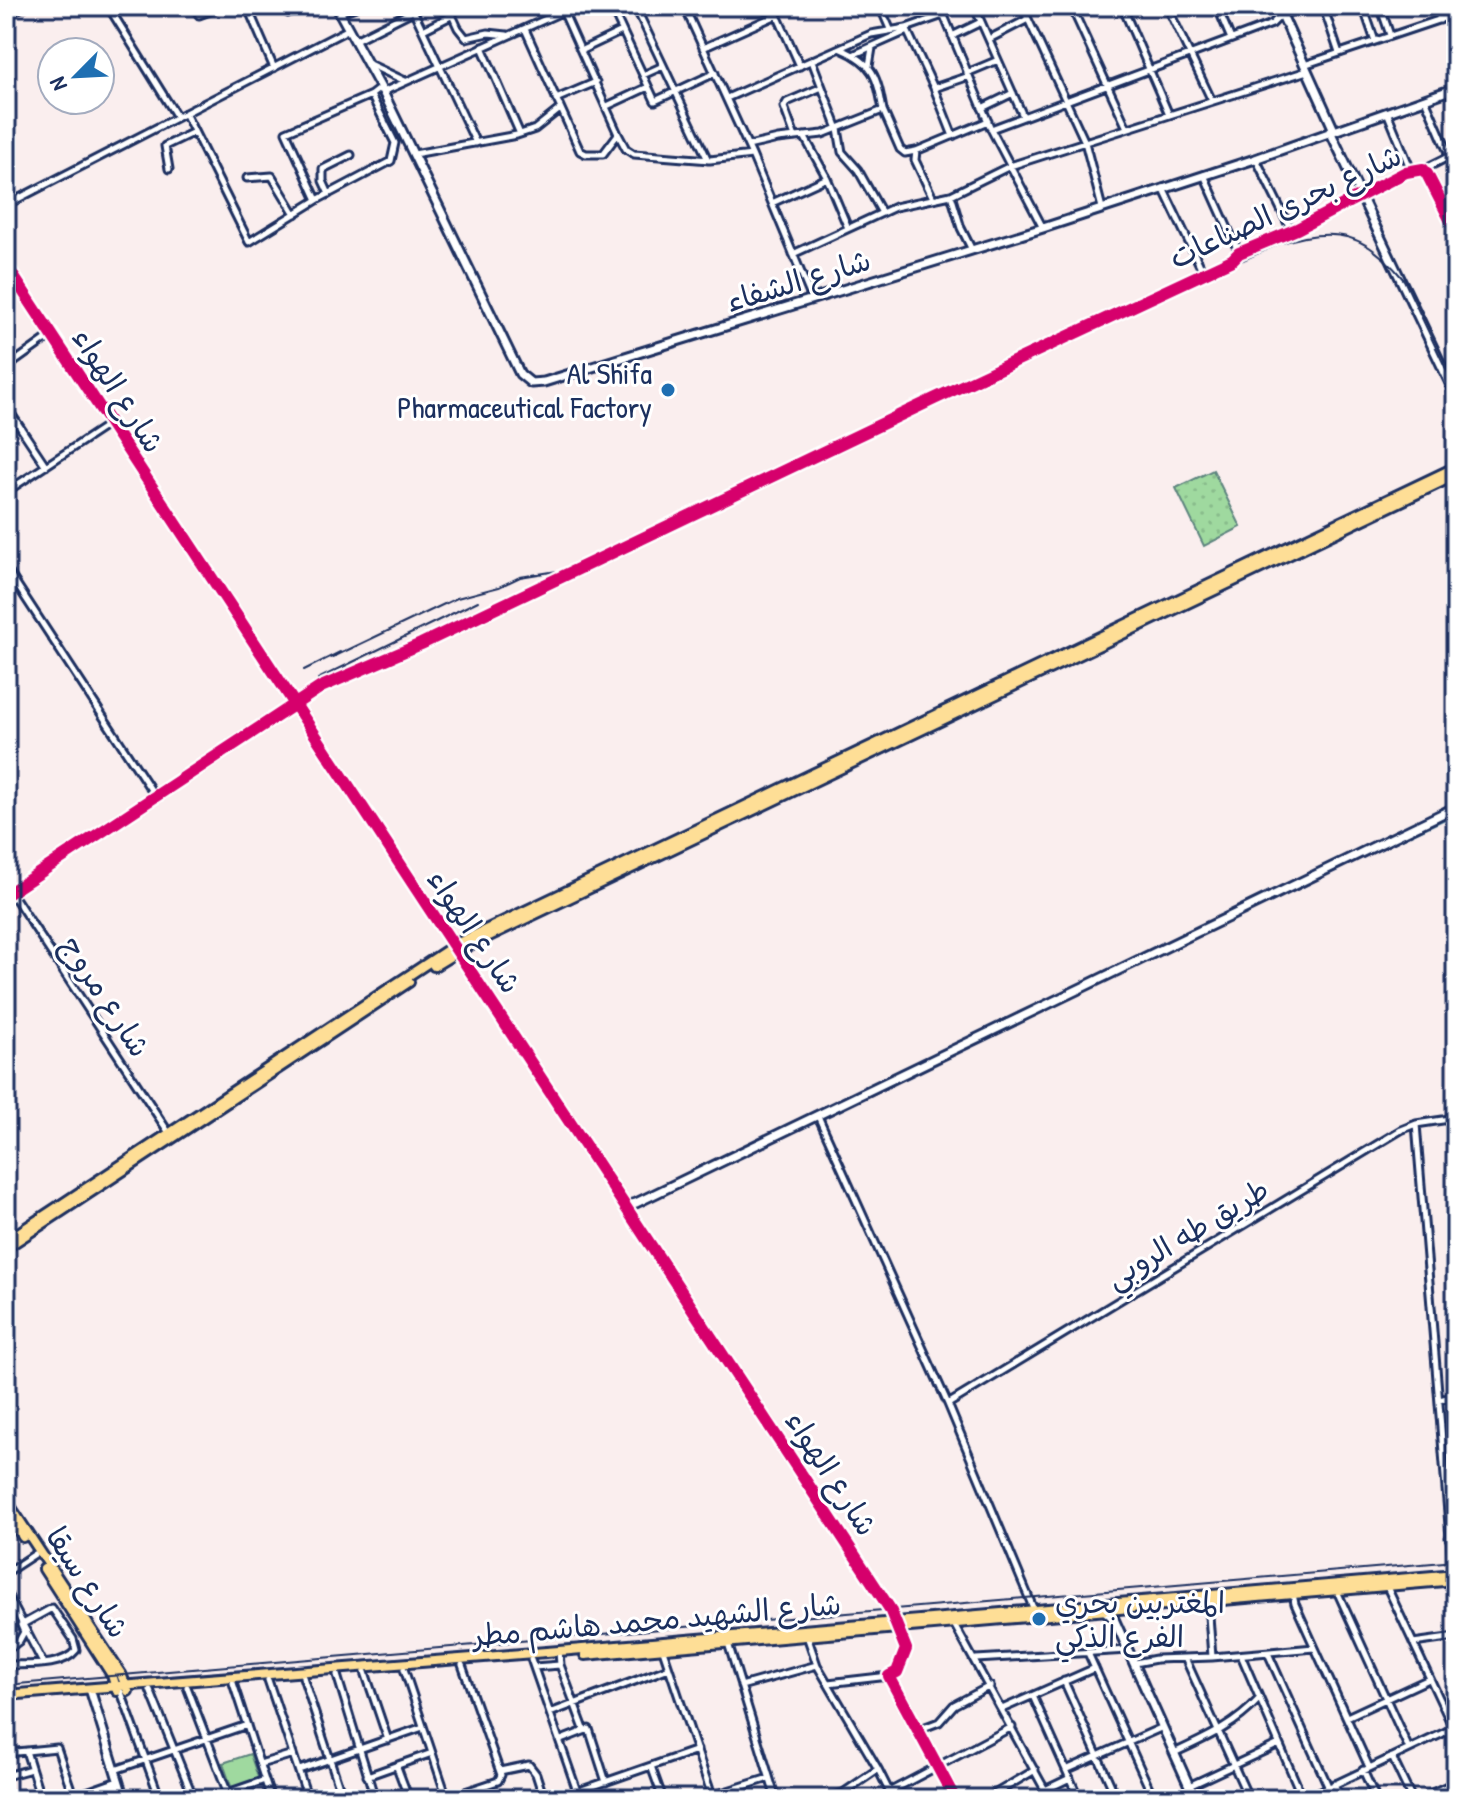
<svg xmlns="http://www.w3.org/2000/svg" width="1462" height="1805" font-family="'Patrick Hand','Playpen Sans Arabic',sans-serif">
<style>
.grass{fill:url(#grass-dots);stroke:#5d847e;stroke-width:2}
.pitch{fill:#9fd99f;stroke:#5d847e;stroke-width:2}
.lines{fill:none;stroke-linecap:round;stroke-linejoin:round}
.stream{stroke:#5992aa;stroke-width:2}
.street-casing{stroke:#1b2f5e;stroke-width:11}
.secondary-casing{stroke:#1b2f5e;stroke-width:13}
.primary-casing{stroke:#1b2f5e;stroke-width:14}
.street{stroke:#fff;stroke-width:5}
.secondary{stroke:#fff;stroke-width:7}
.primary{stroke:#fede96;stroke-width:8}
.rail{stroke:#1b2f5e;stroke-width:2}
.cycleway-casing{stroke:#fff;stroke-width:17}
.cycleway{stroke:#d6006c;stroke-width:12}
.poi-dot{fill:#1f6fb2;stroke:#fff;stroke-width:3}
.labels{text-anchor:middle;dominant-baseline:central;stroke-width:6;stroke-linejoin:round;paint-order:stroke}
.street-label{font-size:30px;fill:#1b2f5e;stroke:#fff}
.poi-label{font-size:30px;fill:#1b2f5e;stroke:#fff;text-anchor:end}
</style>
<defs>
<pattern id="grass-dots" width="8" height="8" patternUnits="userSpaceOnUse" patternTransform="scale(2)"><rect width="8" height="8" fill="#9fd99f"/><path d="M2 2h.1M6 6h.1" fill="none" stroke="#88bb8b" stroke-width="1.8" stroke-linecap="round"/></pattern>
</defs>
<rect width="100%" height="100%" fill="#faeeee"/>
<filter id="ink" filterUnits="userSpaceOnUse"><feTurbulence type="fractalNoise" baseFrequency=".0125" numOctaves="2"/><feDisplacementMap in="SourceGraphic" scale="16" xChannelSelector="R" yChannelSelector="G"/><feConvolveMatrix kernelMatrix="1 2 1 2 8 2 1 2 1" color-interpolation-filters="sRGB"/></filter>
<g filter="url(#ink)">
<path class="grass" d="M1213,470l28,57 -37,19 -28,-58z"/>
<path class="pitch" d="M250,1754l9,26 -27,9 -9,-26z"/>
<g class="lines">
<path class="stream" d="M1330,872l126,-58"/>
<g class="street-casing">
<path id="street" d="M108,6l69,111
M193,6l6,9 16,-6 2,-3
M247,6l27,62
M284,6l4,7 13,-7
M448,6l10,22 8,10 22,-5 19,2
M611,6l44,95 60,-28
M684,6l68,149 60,144
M773,6l27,60
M880,6l10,23
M940,6l51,123 52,99
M974,6l49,110
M1022,6l63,136 17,66
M1071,6l56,122
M1122,6l47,109
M1167,6l45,95
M1217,6l14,33
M1323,6l16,47
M1363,6l12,35
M1380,6l10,29
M1436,6l4,14
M636,8l72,152
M563,11l55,123 8,15 8,5 76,6 42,-5
M414,12l62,131
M339,13l19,-7
M6,14l20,-8
M616,17l25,-11
M906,28l28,60
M525,29l55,122 6,3h17l15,-20
M423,30l30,-15
M952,36l29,-14
M989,39l39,-20
M355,40l68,-34
M482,47l38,87
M703,48l74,-33
M582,50l40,-19
M855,54l52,-23
M812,61l26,68 4,23 16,18 24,43
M367,63l38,18
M1304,65l152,-51
M869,66l3,-18
M967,73l31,-13
M643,75l20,-9
M383,92l192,-86
M727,98l144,-64 35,-6 37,-13
M556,99l40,-17
M1425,99l25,58
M607,106l41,-19
M982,108l31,-15
M883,110l17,39 5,4 11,-2 72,-30
M1387,112l24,58
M185,113l64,129 68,-42 74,-39 4,-18 -24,-48 9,-7
M991,129l281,-105 10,-10 32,-8
M804,136l23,42 21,50
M953,136l-19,-48 35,-12
M795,137l-11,-30 3,-5 35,-15
M748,146l30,-7 45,-5 60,-24c-6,-33 -9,-47 -42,-61
M916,151l-1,9 18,38
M414,154l103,-19 18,-6 25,-20
M1256,159l35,71
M169,169l-4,-23 29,-14
M1424,169l32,-16
M1204,175l35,78
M247,178l25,-2 23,38
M1163,188l41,86
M329,194l-6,-13v-12l28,-14
M951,195l59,-29 297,-95
M317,200l-31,-68 85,-37
M772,203l55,-25
M6,205l341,-175
M793,254l102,-47 56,-12 10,33 11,22
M6,280l7,-5
M6,368l46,-33
M6,406l40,60
M6,492l103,-68
M6,568l149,228
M6,884l163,249
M6,895l285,-190
M818,1116l130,288 86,206
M1416,1124l37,450
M1439,1400l17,-4
M948,1404l453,-274 15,-6 40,-6
M6,1573l29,-19
M1387,1587l69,147
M1337,1591l72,158
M6,1592l37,71
M1293,1594l2,10 74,163
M1208,1602l4,55
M954,1624l96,175
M898,1629c10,16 8,27 -1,43l-8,4 66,123
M806,1633l11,32 61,104 -35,24 2,6
M728,1643l48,156
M1413,1643l43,-6
M662,1647l51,152
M6,1651l13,-10 5,-9 -3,-7 31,-17 21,31 3,11c-14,18 -49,14 -70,15
M559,1651l1,14 24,64
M1088,1653l66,146
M1268,1653l60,133
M1241,1655l62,144
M1185,1658l64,141
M531,1659l46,132
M976,1659l152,-9
M1135,1663l21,-4 56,-2 102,-9
M534,1667l26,-2
M404,1669l43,129
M365,1672l23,68
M337,1675l38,124
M303,1677l40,122
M268,1680l40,119
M1064,1681l53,118
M233,1683l38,116
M828,1683l61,-7
M741,1686l76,-21
M187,1687l43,112
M150,1690l44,109
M121,1692l39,107
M1033,1696l46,103
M1002,1709l93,-41
M550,1713l119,-45
M1347,1717l82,-38
M918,1730l21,-8 15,-17 36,-19
M561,1740l28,-11 17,53
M26,1751l15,48
M6,1753l51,-5 17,50
M1174,1753c32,-15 60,-27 84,-53
M1392,1757l20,42
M260,1764l33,-10
M651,1766l12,33
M397,1767l12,32
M878,1769l15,30
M115,1770l132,-45
M299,1770l124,-43
M1066,1770l97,-43
M1363,1770l13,29
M500,1771l29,-6 7,9 8,25
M6,1776l25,-7
M367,1776l65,-23
M1334,1784l7,15
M1189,1786l90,-42
M1045,1790l25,-12
M889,1792l123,-65
M712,1796l57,-18
M447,1798l51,-17 3,-6 -39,-110
M210,1799l55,-19
M423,1799l22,-7
M556,1799l141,-49
M825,1799l18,-6
M986,1799l49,-29
M1304,1799l152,-72
M1419,1799l37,-17"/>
</g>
<g class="secondary-casing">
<path id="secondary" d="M336,6l47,86 137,282 11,9 13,-1 499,-154 212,-69 201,-71
M1278,6l56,124
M1330,131l126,265
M6,265l779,1182 105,162 6,16
M293,704l28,-17 100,-43 513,-245 298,-139 7,-7 58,-24 114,-59 12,-1 8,9 25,53
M624,1206l12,-3c273,-132 547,-264 820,-396
M1450,1538h6
M1105,1611l9,8 81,180
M90,1689l34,110
M70,1799l48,-17"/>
</g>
<g class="primary-casing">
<path id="primary" d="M434,966l28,-17 994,-474
M6,1241l452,-298 998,-476
M6,1248l403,-266
M6,1500l115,174 7,17
M6,1511l17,26
M44,1569l68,106 5,16
M585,1655l871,-75
M6,1695l553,-44 897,-77"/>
</g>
<use href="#street" class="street"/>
<use href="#secondary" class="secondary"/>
<use href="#primary" class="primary"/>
<path class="rail" d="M331,658l126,-60 42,-11 21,-10 37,-6 17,1 17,-6 219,-101 257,-126 212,-95c57,-19 88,-10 125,36l52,110
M304,670l36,-18
M318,679l160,-78
M6,1685l1450,-124"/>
<g class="cycleway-casing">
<path id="cycleway" d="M6,265l884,1344 16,40 -9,23 -8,4 66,123
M6,895l315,-208 100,-43 513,-245 298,-139 7,-7 58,-24 109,-57 17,-3 4,5 29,57"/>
</g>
<use href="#cycleway" class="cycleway"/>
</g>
</g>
<g class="poi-dot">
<circle cx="668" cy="390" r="8"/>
<circle cx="1039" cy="1619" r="8"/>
</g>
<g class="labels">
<g class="street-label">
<text transform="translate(1285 206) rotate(-25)">شارع بحرى الصناعات</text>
<text transform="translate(798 280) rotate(-17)">شارع الشفاء</text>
<text transform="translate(119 390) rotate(57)">شارع الهواء</text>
<text transform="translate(475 931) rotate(56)">شارع الهواء</text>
<text transform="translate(106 996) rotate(57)">شارع مروج</text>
<text transform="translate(1187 1233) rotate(-31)">طريق طه الروبي</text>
<text transform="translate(832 1473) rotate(57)">شارع الهواء</text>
<text transform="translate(88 1582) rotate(57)">شارع سيقا</text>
<text transform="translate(657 1619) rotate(-5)">شارع الشهيد محمد هاشم مطر</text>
</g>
<g class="poi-label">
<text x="652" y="373">Al Shifa<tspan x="652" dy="34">Pharmaceutical Factory</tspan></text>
<text x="1055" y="1602" text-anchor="start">المغتربين بحري<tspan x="1055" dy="34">الفرع الذكي</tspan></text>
</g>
</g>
<rect width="1462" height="1805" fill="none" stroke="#fff" stroke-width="32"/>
<rect x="16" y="16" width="1430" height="1773" fill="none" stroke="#1b2f5e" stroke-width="3" filter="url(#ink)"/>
<g transform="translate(76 76) rotate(246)"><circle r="38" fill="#ffffff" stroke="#a4acbf" stroke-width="2"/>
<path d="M0-6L14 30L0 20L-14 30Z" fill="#1f6fb2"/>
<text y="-12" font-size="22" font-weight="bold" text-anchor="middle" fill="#1b2f5e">N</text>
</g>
</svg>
